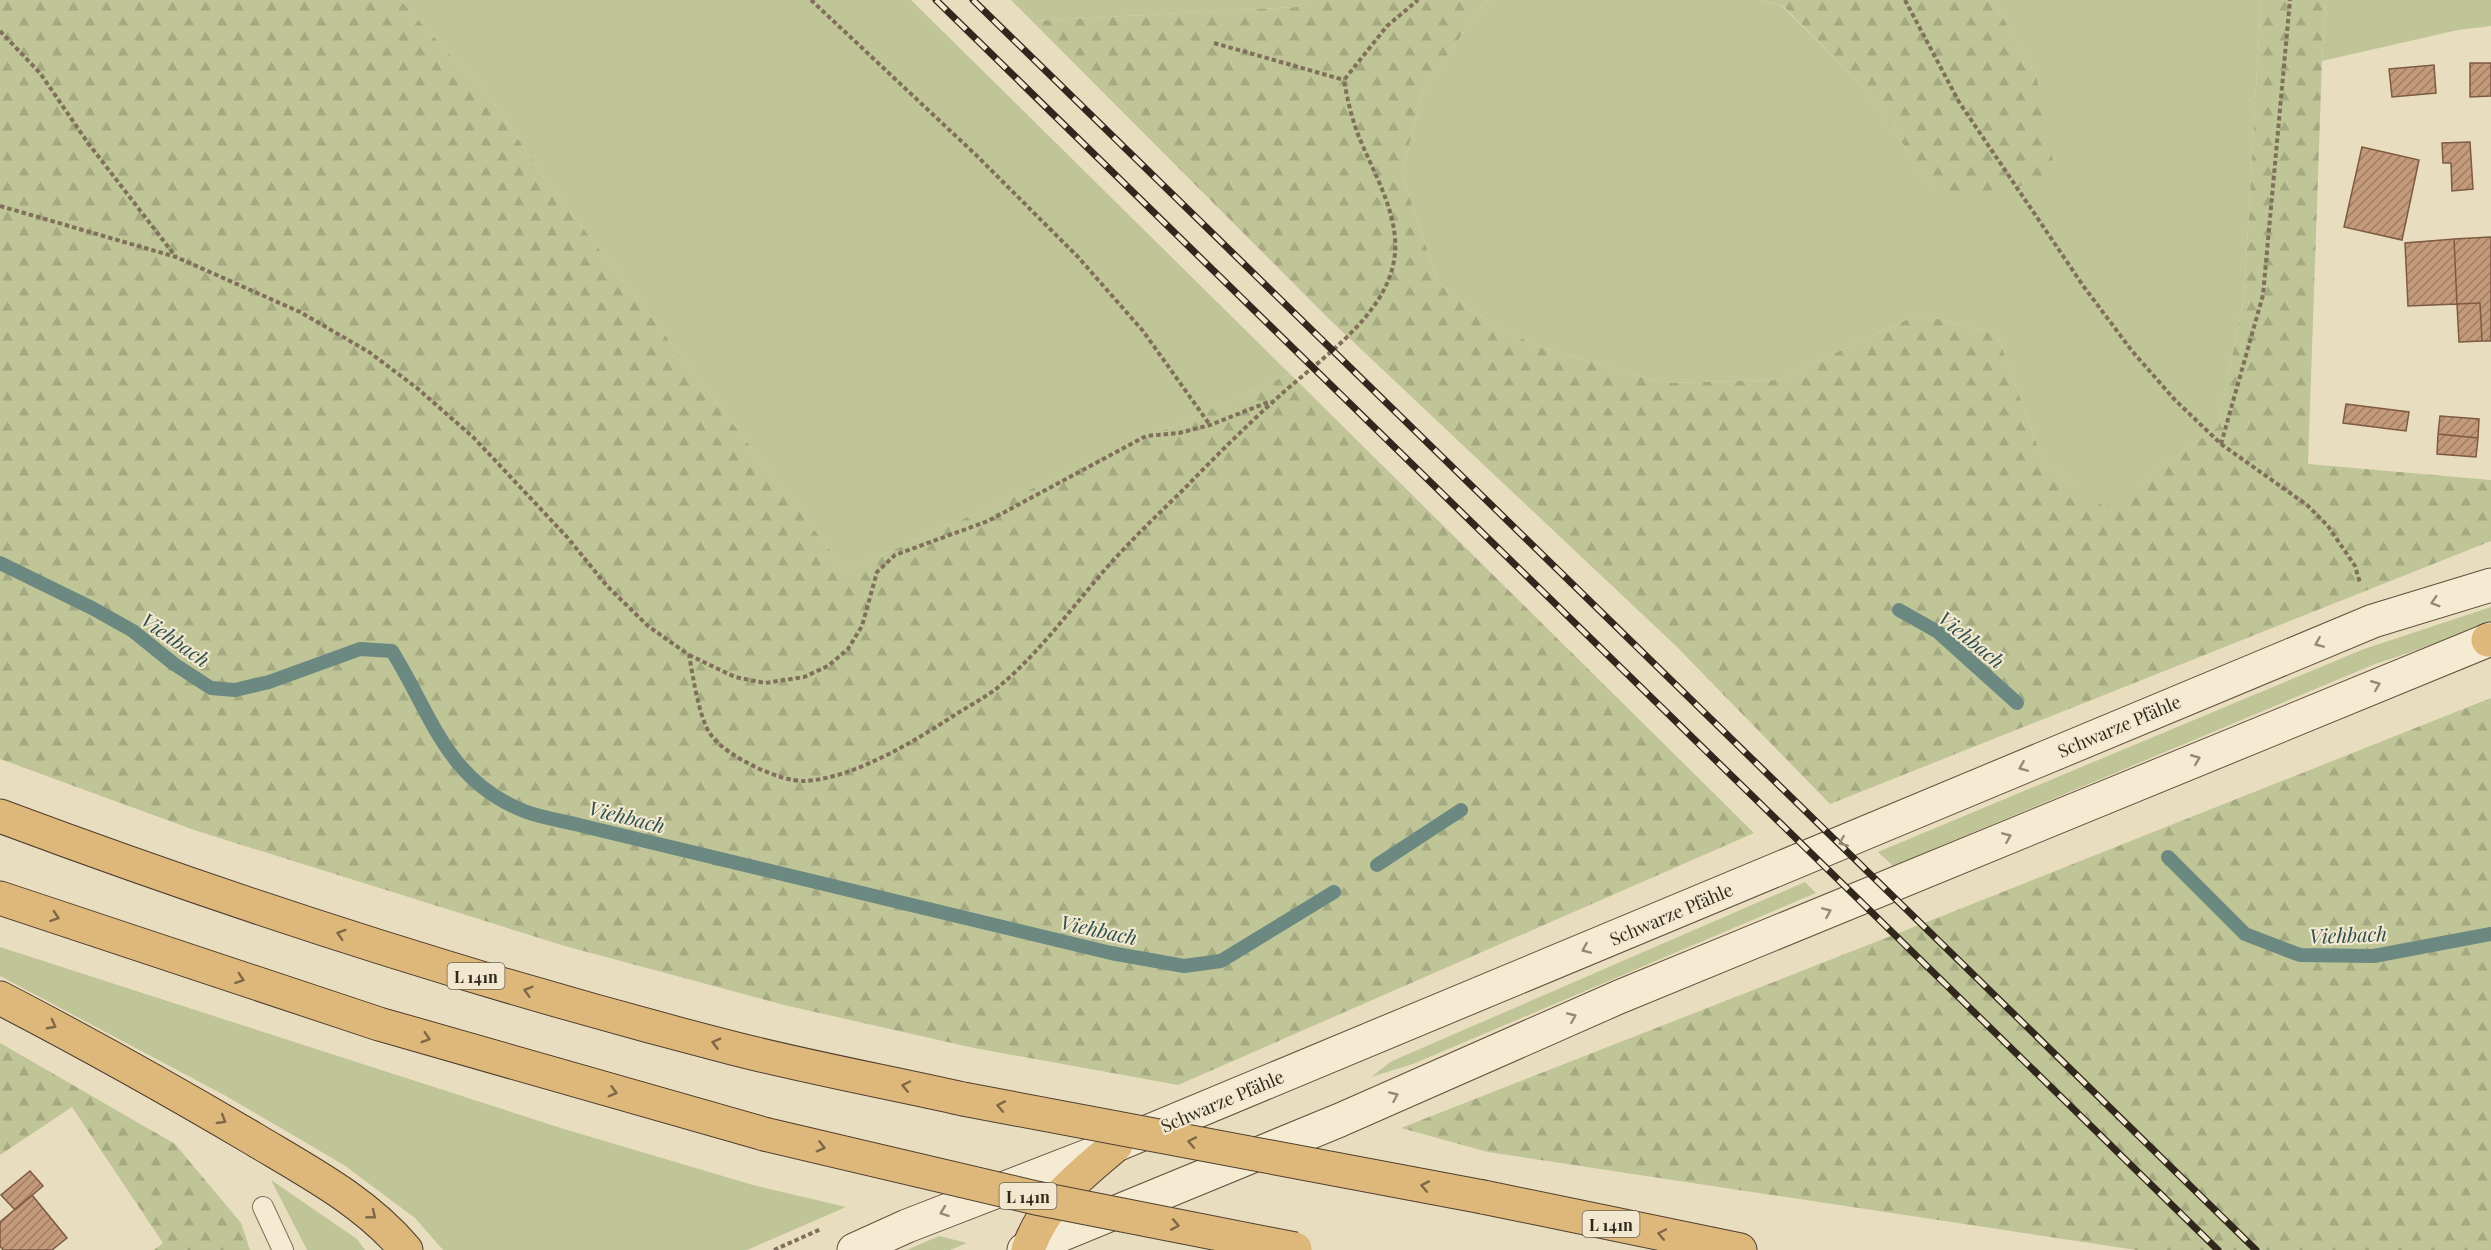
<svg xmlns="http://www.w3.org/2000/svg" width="2491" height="1250" font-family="'Playfair Display',serif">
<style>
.grass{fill:#bfc596}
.forest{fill:url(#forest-firs)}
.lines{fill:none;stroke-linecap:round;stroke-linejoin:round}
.stream{stroke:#6b8881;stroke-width:14}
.building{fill:url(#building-hatch);stroke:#7d5a42;stroke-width:1.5}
.service-casing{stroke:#806f5a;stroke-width:22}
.secondary-casing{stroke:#62503d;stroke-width:35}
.trunk-casing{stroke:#4e3d2e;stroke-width:35}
.path{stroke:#806f5a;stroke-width:4;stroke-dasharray:4.5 3;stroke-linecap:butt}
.service{stroke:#f5ebd2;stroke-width:20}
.secondary{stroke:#f5ebd2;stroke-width:33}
.trunk{stroke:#ddb87a;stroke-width:33}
.rail-casing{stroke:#31271d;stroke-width:7}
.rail{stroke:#f1e8cf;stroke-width:4.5;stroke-dasharray:14;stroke-linecap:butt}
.trunk-bridge-casing{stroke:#4e3d2e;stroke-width:35;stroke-linecap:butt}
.trunk-bridge{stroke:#ddb87a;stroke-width:33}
.oneway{stroke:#938978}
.oneway2{stroke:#7e6847}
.labels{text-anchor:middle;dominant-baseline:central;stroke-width:4.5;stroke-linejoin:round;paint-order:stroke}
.shield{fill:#f1e8cf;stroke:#6b6152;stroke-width:1.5}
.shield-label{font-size:16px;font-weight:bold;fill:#31271d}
.street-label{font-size:18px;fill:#31271d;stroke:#f1e8cf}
.water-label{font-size:20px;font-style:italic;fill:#2e504e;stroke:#f1e8cf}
</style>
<defs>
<pattern id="forest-firs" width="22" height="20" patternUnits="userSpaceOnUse" patternTransform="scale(1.5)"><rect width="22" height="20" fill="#bfc596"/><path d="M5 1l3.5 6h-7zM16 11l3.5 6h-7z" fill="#a5a981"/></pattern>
<pattern id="building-hatch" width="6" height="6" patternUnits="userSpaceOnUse" patternTransform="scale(1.5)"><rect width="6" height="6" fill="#c39a7a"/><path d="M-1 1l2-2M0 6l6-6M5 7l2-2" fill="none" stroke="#9f7e63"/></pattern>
</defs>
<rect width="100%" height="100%" fill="#e9ddc0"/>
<path class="grass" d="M400,0h511l379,374 -444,197 -300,-391 -55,-81z
M1011,0h297l-10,7 -266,14z
M1489,0h273l20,6 83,82 69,102 102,-115 -43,-75h268l-17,298 -26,129 -114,81 -61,-47 -46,-127 -78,-20 -142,66 -114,3 -127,-37 -59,-32 -39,-32 -36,-108 21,-84 62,-88z
M2326,0h165v26l-33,4 -136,31z
M2491,607v18l-116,39 -482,202 -15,-14 486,-203z
M1805,882l11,11 -403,171 -42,13 21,-16z
M0,947l564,182 189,56 93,22 -99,43h-304l-28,-32 -71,-53 -118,-69 -226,-120z
M271,1180l86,59 8,11h-58z
M939,1236l28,7 -17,7h-43z"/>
<path class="forest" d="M0,0h400l91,99 55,81 300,391 444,-197 464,459 -576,252 -204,-37 -190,-43 -219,-59 -368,-115 -197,-72z
M1308,0h181l-4,2 -62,88 -21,84 36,108 39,32 59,32 127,37 114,-3 142,-66 78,20 46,127 61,46 114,-80 26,-129 17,-298h65l-4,61 -14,403 183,16v61l-661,263 -154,-158 -347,-327 -297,-298 266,-14z
M1762,0h231l43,75 19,96 -68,29 -53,-10 -69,-102 -82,-82z
M2491,698v552h-355l-648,-98 -87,-24 541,-212z
M0,1043l175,101 66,79 9,27h-96l9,-7 -91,-136 -72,48z"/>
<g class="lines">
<path class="stream" d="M0,563l92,45 41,23 41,33 37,24 24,2 34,-8 91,-33 32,2c40,64 54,129 132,160 18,7 40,10 59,15l528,127 73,13 37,-5 113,-69
M1899,610l39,22 79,71
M2168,857l77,77 55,21 74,1 117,-22
M1377,865l84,-55"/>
</g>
<path class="building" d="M2470,63h21v33l-21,1z
M2434,65l2,28 -44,4 -3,-28z
M2470,142l3,47 -21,2 -1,-28h-8l-1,-20z
M2362,147l57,13 -17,80 -58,-13z
M2491,237v104h-9l-2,-38 -23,1 -3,-65z
M2454,239l3,65 -49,2 -3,-63z
M2480,303l2,38 -23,1 -2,-38z
M2346,404l63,8 -3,19 -63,-8z
M2440,416l39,3 -1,19 -40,-4z
M2438,434l40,4 -2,19 -39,-3z
M30,1171l13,15 -28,24 -14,-15z
M32,1195l35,43 -15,12h-49l-3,-4v-24z"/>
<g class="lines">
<g class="service-casing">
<path id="service" d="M263,1207l20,43"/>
</g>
<g class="secondary-casing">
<path id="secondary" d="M854,1250l53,-24 209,-81 1257,-524 118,-36
M1024,1250l316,-130 279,-123 872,-358"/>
</g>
<g class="trunk-casing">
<path id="trunk" d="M2488,640h3
M0,816c241,90 487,169 736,233 75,19 151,33 227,50
M0,898l379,126 385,110
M0,998c85,44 169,91 252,140 55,33 113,63 154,112
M1483,1197l257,53
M1028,1250c16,-48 51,-73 88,-105"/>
</g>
<path class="path" d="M811,0l164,154 103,103 65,74 67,94
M1905,0l54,102 125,185 48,64 43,49 46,44 86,61 21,21 27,40 5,17
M0,31l40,42 48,70 88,114
M1214,43l130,37
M0,206l176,51 124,55 69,40 48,36 57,50 93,99 40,49 41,40 41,29c4,21 10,64 22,80 15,21 68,47 94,46 51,-3 113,-42 156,-70 12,-7 24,-14 35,-22 39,-32 68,-71 100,-109 27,-32 57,-61 87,-90 30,-31 61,-62 93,-91 39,-36 98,-74 115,-126 16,-49 -17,-97 -34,-141 -6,-17 -10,-34 -13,-52l43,-54 31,-26
M2221,444l42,-149 27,-295
M689,655l46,22 30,6 39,-6 24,-11 20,-17 14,-23 15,-54 18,-17 93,-34 158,-85 33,-3 31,-8 61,-24
M774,1250l47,-21"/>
<use href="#service" class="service"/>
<use href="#secondary" class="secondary"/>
<use href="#trunk" class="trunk"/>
<g class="rail-casing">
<path id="rail" d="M936,0l1282,1250
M973,0l1283,1250"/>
</g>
<use href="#rail" class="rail"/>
<g class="trunk-bridge-casing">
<path id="trunk-bridge" d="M963,1099l520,98
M764,1134l272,64 259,51"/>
</g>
<use href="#trunk-bridge" class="trunk-bridge"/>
</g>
<defs><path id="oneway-chevron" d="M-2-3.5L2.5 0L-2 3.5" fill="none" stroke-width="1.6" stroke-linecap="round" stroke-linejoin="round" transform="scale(1.5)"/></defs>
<g class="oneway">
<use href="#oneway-chevron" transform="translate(2435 602) rotate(163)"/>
<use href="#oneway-chevron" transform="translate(2319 643) rotate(157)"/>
<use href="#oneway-chevron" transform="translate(2376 685) rotate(-22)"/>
<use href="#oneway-chevron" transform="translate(2196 759) rotate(-22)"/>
<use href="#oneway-chevron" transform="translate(2023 767) rotate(157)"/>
<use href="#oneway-chevron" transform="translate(2007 837) rotate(-23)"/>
<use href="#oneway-chevron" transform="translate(1843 842) rotate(157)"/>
<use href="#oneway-chevron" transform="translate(1827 912) rotate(-23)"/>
<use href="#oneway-chevron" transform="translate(1586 949) rotate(157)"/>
<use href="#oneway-chevron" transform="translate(1572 1017) rotate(-23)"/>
<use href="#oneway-chevron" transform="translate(1394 1096) rotate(-24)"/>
<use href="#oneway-chevron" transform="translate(944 1212) rotate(159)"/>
</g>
<g class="oneway2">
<use href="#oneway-chevron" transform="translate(55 917) rotate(19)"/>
<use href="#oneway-chevron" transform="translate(341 934) rotate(-162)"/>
<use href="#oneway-chevron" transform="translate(240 979) rotate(19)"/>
<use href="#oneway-chevron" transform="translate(528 991) rotate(-164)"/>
<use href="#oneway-chevron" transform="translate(52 1025) rotate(28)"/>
<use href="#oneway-chevron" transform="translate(426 1038) rotate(17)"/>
<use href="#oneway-chevron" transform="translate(716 1043) rotate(-165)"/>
<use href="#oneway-chevron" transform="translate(906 1086) rotate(-168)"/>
<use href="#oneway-chevron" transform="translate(613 1092) rotate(15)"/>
<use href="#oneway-chevron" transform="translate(1001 1106) rotate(-169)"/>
<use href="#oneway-chevron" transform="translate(222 1120) rotate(31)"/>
<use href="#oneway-chevron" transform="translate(1192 1142) rotate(-169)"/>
<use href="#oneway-chevron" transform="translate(821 1147) rotate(14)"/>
<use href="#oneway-chevron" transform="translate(1425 1186) rotate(-169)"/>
<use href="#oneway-chevron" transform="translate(372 1215) rotate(39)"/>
<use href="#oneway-chevron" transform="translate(1175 1225) rotate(11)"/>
<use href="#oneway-chevron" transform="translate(1662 1234) rotate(-168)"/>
</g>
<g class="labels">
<g class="shield">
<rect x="447.5" y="963" width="57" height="26" rx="4.5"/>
<rect x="999.5" y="1183" width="57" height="26" rx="4.5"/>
<rect x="1582.5" y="1211" width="57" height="26" rx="4.5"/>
</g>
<g class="shield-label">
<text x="476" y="976">L 141n</text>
<text x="1028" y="1196">L 141n</text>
<text x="1611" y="1224">L 141n</text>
</g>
<g class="street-label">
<text transform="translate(2119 726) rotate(-23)">Schwarze Pfähle</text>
<text transform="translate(1671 914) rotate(-23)">Schwarze Pfähle</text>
<text transform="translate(1222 1101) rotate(-23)">Schwarze Pfähle</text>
</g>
<g class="water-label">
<text transform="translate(176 639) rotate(35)">Viehbach</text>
<text transform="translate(1972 639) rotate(39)">Viehbach</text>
<text transform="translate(627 816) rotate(14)">Viehbach</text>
<text transform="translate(1099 929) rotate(12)">Viehbach</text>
<text transform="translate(2348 934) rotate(-2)">Viehbach</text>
</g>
</g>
</svg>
